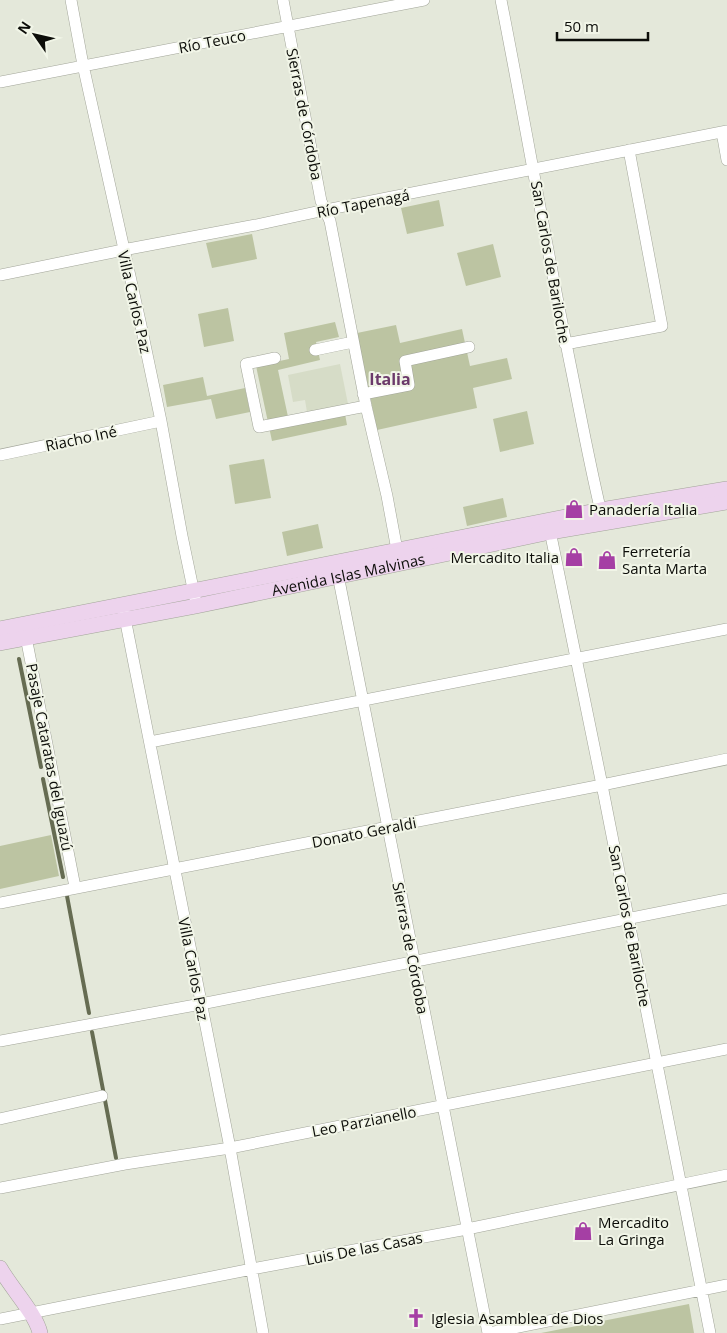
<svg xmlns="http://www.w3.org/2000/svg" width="727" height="1333" font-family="'Open Sans',sans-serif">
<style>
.built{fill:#d6dcc7}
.green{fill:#bcc4a2}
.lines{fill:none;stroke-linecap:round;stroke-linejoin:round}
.stream{stroke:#666c52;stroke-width:4}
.street-casing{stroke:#a2a599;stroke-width:12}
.secondary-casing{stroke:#a2a599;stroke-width:16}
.street{stroke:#fff;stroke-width:11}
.secondary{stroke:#edd3ed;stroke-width:15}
.labels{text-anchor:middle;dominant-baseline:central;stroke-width:4;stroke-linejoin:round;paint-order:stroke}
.street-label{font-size:15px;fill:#0c0d09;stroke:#f1f5e7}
.poi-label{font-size:15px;fill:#0c0d09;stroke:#f1f5e7;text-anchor:start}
.neighbourhood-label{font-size:16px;font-weight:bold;fill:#6b396a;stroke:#f1f5e7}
</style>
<rect width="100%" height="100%" fill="#e4e8da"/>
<path class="built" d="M340,364l8,40 -41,8 -2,-12 -12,2 -5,-27z"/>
<path class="green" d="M439,200l5,26 -37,8 -6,-26z
M252,234l5,25 -45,9 -6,-25z
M493,244l8,33 -35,9 -9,-33z
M228,308l6,33 -30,6 -6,-33z
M335,322l4,15 -23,5 4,18 -42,10 12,56 55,-12 2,11 -75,16 -16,-75 33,-7 -5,-26z
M396,325l4,18 62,-14 8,37 37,-8 5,21 -39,9 4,20 -100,22 -20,-97z
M203,377l4,19 38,-8 5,24 -34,7 -5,-20 -44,8 -4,-22z
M527,411l7,33 -34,8 -7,-33z
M264,459l7,39 -36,6 -6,-39z
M503,498l4,19 -40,9 -4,-19z
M318,524l5,24 -36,8 -5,-24z
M51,835l8,41 -59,13v-43z
M689,1304l5,29h-153z"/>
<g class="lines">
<path class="stream" d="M19,659l22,108
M43,779l20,98
M67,896l22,117
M92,1032l24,126"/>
<g class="street-casing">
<path id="street" d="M71,0l12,65 57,256 21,100 21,115 13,62
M283,0l38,201 9,20 36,185 21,90 10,54
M501,0c24,122 45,245 70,368 10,49 19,99 31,148
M0,82l424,-82
M722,132l5,28
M0,275l123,-25 133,-25 69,-15 402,-79
M565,344l97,-18 -33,-176
M315,350l38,-8
M275,358l-29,6 13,63 107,-21
M363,394l46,-9 -4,-24 64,-14
M0,455l161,-34
M549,526l53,259 108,548
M337,570l151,763
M124,613l106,535 33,185
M25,632l50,255
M150,742l577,-113
M0,903l602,-118 125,-26
M0,1041l201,-37 526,-105
M0,1119l102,-23
M0,1188l125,-24 105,-16 497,-99
M0,1319l252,-50 215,-40 260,-54
M489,1333l238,-48"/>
</g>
<g class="secondary-casing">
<g id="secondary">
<path d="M0,629l601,-119 126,-21"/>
<path id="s1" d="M0,643l196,-37 354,-74 177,-30"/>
<path d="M0,1268c11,20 36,46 40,65"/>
</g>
</g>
<use href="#street" class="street"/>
<use href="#secondary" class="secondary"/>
</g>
<defs>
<g id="shop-bare" transform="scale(1.5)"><path d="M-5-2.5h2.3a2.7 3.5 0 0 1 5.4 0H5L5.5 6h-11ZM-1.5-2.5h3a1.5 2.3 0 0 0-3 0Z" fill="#a53fa4" stroke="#f1f5e7" stroke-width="2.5" paint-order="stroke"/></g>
<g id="church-bare" transform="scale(1.5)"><path d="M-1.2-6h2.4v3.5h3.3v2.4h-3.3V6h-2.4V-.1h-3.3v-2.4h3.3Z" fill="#a53fa4" stroke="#f1f5e7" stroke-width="2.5" paint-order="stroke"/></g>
</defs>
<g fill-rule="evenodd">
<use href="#shop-bare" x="574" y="509"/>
<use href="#shop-bare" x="574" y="557"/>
<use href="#shop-bare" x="607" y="560"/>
<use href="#shop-bare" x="583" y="1231"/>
<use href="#church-bare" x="416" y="1318"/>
</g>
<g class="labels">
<g class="street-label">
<text transform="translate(212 41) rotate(-11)">Río Teuco</text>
<text transform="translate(305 114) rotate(79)">Sierras de Córdoba</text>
<text transform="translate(363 203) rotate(-11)">Río Tapenagá</text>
<text transform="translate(551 262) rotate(80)">San Carlos de Bariloche</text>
<text transform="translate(135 302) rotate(77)">Villa Carlos Paz</text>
<text transform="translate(81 438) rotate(-12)">Riacho Iné</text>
<text stroke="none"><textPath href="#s1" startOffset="355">Avenida Islas Malvinas</textPath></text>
<text transform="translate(50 757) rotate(79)">Pasaje Cataratas del Iguazú</text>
<text transform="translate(364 832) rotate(-11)">Donato Geraldi</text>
<text transform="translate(630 926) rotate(79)">San Carlos de Bariloche</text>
<text transform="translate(411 948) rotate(79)">Sierras de Córdoba</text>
<text transform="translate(194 969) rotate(79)">Villa Carlos Paz</text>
<text transform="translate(364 1121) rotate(-11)">Leo Parzianello</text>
<text transform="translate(364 1248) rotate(-11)">Luis De las Casas</text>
</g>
<g class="poi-label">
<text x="589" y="509">Panadería Italia</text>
<text x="622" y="551">Ferretería<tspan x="622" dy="17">Santa Marta</tspan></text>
<text x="559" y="557" text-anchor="end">Mercadito Italia</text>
<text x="598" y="1222">Mercadito<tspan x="598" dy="17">La Gringa</tspan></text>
<text x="431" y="1318">Iglesia Asamblea de Dios</text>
</g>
<g class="neighbourhood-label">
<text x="390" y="379">Italia</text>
</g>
</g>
<g transform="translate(35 35) rotate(304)" stroke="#f1f5e7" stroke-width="4" paint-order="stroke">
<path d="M0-4L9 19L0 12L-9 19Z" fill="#0c0d09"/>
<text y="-8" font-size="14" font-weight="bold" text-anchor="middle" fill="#0c0d09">N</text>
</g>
<path d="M557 32v8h91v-8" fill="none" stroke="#0c0d09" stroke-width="2.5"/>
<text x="564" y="32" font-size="15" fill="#0c0d09" stroke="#f1f5e7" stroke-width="4" paint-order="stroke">50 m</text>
</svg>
